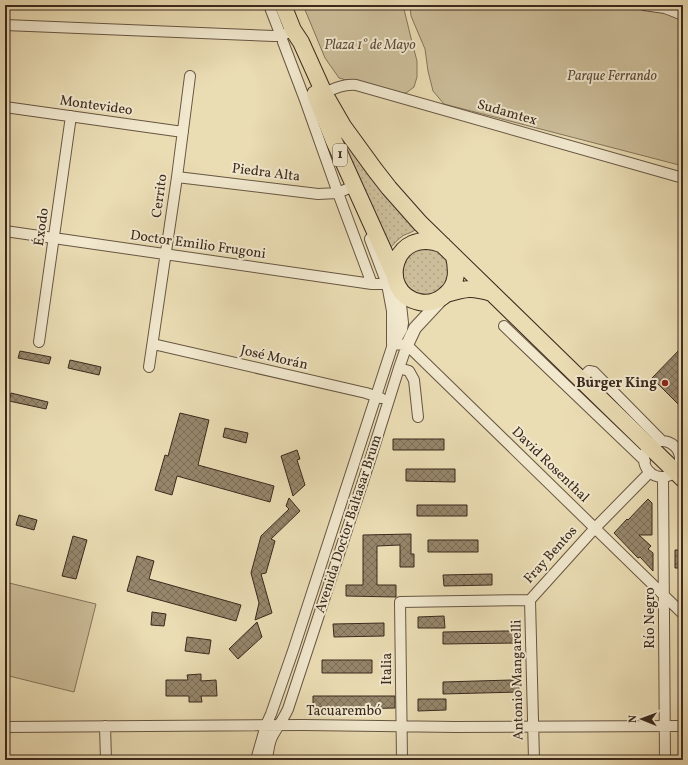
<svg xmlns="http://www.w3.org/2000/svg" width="688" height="765" font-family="Vollkorn,serif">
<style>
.grass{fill:url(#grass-dots);stroke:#84745c}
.green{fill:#ccbe9a;stroke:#84745c}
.building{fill:url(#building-cross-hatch);stroke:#3b291d}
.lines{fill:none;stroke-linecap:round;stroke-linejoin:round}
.minor-casing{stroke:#675642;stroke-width:12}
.tertiary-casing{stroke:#675642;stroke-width:14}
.primary-casing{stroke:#3b291d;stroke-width:18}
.minor{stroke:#f1e8ce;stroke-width:10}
.tertiary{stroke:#f1e8ce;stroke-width:12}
.primary{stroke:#eadcb3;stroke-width:16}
.poi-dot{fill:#8f2418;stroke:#f1e8ce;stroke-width:1.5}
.labels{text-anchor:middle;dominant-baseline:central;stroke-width:4;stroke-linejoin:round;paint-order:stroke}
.shield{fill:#f1e8ce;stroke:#726252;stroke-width:1}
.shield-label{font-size:13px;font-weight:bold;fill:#3b291d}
.park-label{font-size:14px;font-style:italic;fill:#5f4e3c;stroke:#f1e8ce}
.street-label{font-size:14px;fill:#3b291d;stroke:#f1e8ce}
.poi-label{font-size:14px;font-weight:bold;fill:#3b291d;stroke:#f1e8ce;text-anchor:end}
</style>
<defs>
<pattern id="grass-dots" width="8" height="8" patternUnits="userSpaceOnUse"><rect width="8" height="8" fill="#ccbe9a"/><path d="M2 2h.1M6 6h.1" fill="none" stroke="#b0a384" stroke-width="1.8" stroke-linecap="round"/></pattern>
<pattern id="building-cross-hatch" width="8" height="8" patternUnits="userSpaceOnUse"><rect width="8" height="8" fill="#96866b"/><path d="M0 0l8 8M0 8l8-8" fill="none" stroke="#7c6e57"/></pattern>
</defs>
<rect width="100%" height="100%" fill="#eadcb3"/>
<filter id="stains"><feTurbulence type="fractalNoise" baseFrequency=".005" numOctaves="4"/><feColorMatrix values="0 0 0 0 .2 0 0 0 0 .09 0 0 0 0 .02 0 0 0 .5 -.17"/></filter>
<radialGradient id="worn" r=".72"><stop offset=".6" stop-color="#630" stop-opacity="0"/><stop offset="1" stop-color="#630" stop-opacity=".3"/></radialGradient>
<path class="grass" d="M341,138h3l72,91c-3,3 -7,4 -12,6 -6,4 -11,9 -15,15z
M425,245l20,10 5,11 -3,17 -12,11 -12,3 -19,-11 -2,-27z"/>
<path class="green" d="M303,5h100l8,33 6,23v16l-3,10 -8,6 -10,1 -57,-16 -14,-20z
M410,5h273v161l-239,-62 -11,-13 -5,-20 -3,-22 -14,-33z
M5,582l91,22 -22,88 -69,-17z"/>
<path class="building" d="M683,346v63l-31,-31z
M20,351l31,6 -2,7 -31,-6z
M70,360l31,7 -2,8 -31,-7z
M11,393l37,9 -2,7 -37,-8z
M180,413l29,7 -11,45 76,21 -4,16 -93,-26 -5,19 -17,-5 10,-35 3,1z
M225,428l23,5 -2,10 -23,-6z
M393,439h51v11h-51z
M297,450l3,9 -3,1 8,25 -12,11 -12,-40z
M406,469h49v13l-49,-1z
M289,498l11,13 -29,28 4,2 -9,32 -5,1 11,39 -17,7 4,-17 -8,-30 10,-37 28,-27 -3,-3z
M648,499l4,4v32h-13l12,11 -3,3 5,4v18l-13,-14 -2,1 -24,-25 13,-14 1,1z
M417,505h50v11h-50z
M19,515l18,5 -3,10 -18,-5z
M411,534v20h3v13h-14v-22l-23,1v39h19v12l-50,-1v-11h17v-50z
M73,536l14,4 -11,39 -14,-3z
M428,540h50v12h-50z
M675,550h8v18h-8z
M137,556l17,5 -5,18 92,26 -5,16 -109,-30z
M492,574v11l-48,1 -1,-11z
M152,612l14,2 -2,12 -13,-1z
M444,616l1,12h-27v-11z
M257,622l5,15 -24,22 -9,-10z
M384,623v13l-50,1 -1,-13z
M504,631h14v12l-75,1v-12z
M187,637l24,3 -2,14 -24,-3z
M322,660h50v13h-50z
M201,674v7l15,-1 1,16h-16l1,6h-13v-6h-23v-16h22l-1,-5z
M512,680h7v12l-76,2v-12z
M313,696h82v12l-48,1v-2h-34z
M418,699h28v11l-28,1z"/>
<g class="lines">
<g class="minor-casing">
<path id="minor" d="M269,5l12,31
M644,5l21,3 18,7
M5,25l269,11h7l12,-6
M283,42l22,58 33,93 34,91
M324,93c11,-5 20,-9 32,-8l327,93
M5,107l178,25
M177,177l141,17 20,-1 13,-6
M5,231l367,53h16
M504,326l141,135
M39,342l32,-226
M153,344l213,49 15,5
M149,367l28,-190 13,-101
M399,368l10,3 5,9 4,37
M581,379l8,-8 5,1 68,69
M644 459a18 18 0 1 1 36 0a18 18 0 1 1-36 0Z
M663,477l2,283
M530,600l4,160
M105,726l1,34
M5,727l298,-2 153,2 227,-1
M256,760l10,-35 5,-11 22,-63 100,-307 14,1 276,269
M267,760c1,-9 2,-18 6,-25 5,-9 11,-17 15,-26l83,-252 28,-89 8,-23
M402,760l-2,-158 130,-2 65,-72 55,-56"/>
</g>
<g class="tertiary-casing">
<path id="tertiary" d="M371,239l17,45 5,27v33
M396,338l5,-9 1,-6 -4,-37
M407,345l8,-17 27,-29"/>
</g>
<g class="primary-casing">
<path id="primary" d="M283,5l10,25 8,12 23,51 19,33 32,44 14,18 31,35 263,256
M315,94l19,47 61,135
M443,245c-49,-21 -67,47 -24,57 9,2 19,-1 26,-7 13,-10 12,-25 9,-39
M446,294c21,-6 25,-7 46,-1"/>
</g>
<use href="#minor" class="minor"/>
<use href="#tertiary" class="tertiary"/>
<use href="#primary" class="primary"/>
</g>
<circle class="poi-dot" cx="665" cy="383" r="4"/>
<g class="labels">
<rect class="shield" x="333" y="144" width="14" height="22" rx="3"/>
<g class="shield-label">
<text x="340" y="155">1</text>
</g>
<g class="park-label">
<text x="370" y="45">Plaza 1° de Mayo</text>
<text x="612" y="76">Parque Ferrando</text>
</g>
<g class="street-label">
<text transform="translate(96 106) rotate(8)">Montevideo</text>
<text transform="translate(507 113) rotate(16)">Sudamtex</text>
<text transform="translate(266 173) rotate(7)">Piedra Alta</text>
<text transform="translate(160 196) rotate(-82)">Cerrito</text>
<text transform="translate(42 227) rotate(-82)">Éxodo</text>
<text transform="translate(198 245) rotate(8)">Doctor Emilio Frugoni</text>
<text transform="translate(274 358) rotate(13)">José Morán</text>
<text transform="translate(550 465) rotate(44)">David Rosenthal</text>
<text transform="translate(349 524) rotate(-72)">Avenida Doctor Baltasar Brum</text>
<text transform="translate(551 555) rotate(-48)">Fray Bentos</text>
<text transform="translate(650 618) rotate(-90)">Río Negro</text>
<text transform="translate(387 669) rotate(-90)">Italia</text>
<text transform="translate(518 680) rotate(-91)">Antonio Mangarelli</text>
<text x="344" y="711">Tacuarembó</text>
</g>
<g class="poi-label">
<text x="657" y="383">Burger King</text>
</g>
</g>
<rect width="688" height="765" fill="none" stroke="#eadcb3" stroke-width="20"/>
<rect x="6" y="6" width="676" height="753" fill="none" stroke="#3b291d" stroke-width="2"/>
<rect x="10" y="10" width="668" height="745" fill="none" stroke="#3b291d"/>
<g transform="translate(642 719) rotate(271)" stroke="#f1e8ce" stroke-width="3" paint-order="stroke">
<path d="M0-3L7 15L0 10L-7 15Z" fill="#3b291d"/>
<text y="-6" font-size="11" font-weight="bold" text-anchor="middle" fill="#3b291d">N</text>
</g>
<rect width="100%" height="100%" filter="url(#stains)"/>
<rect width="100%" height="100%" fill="url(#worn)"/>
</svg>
